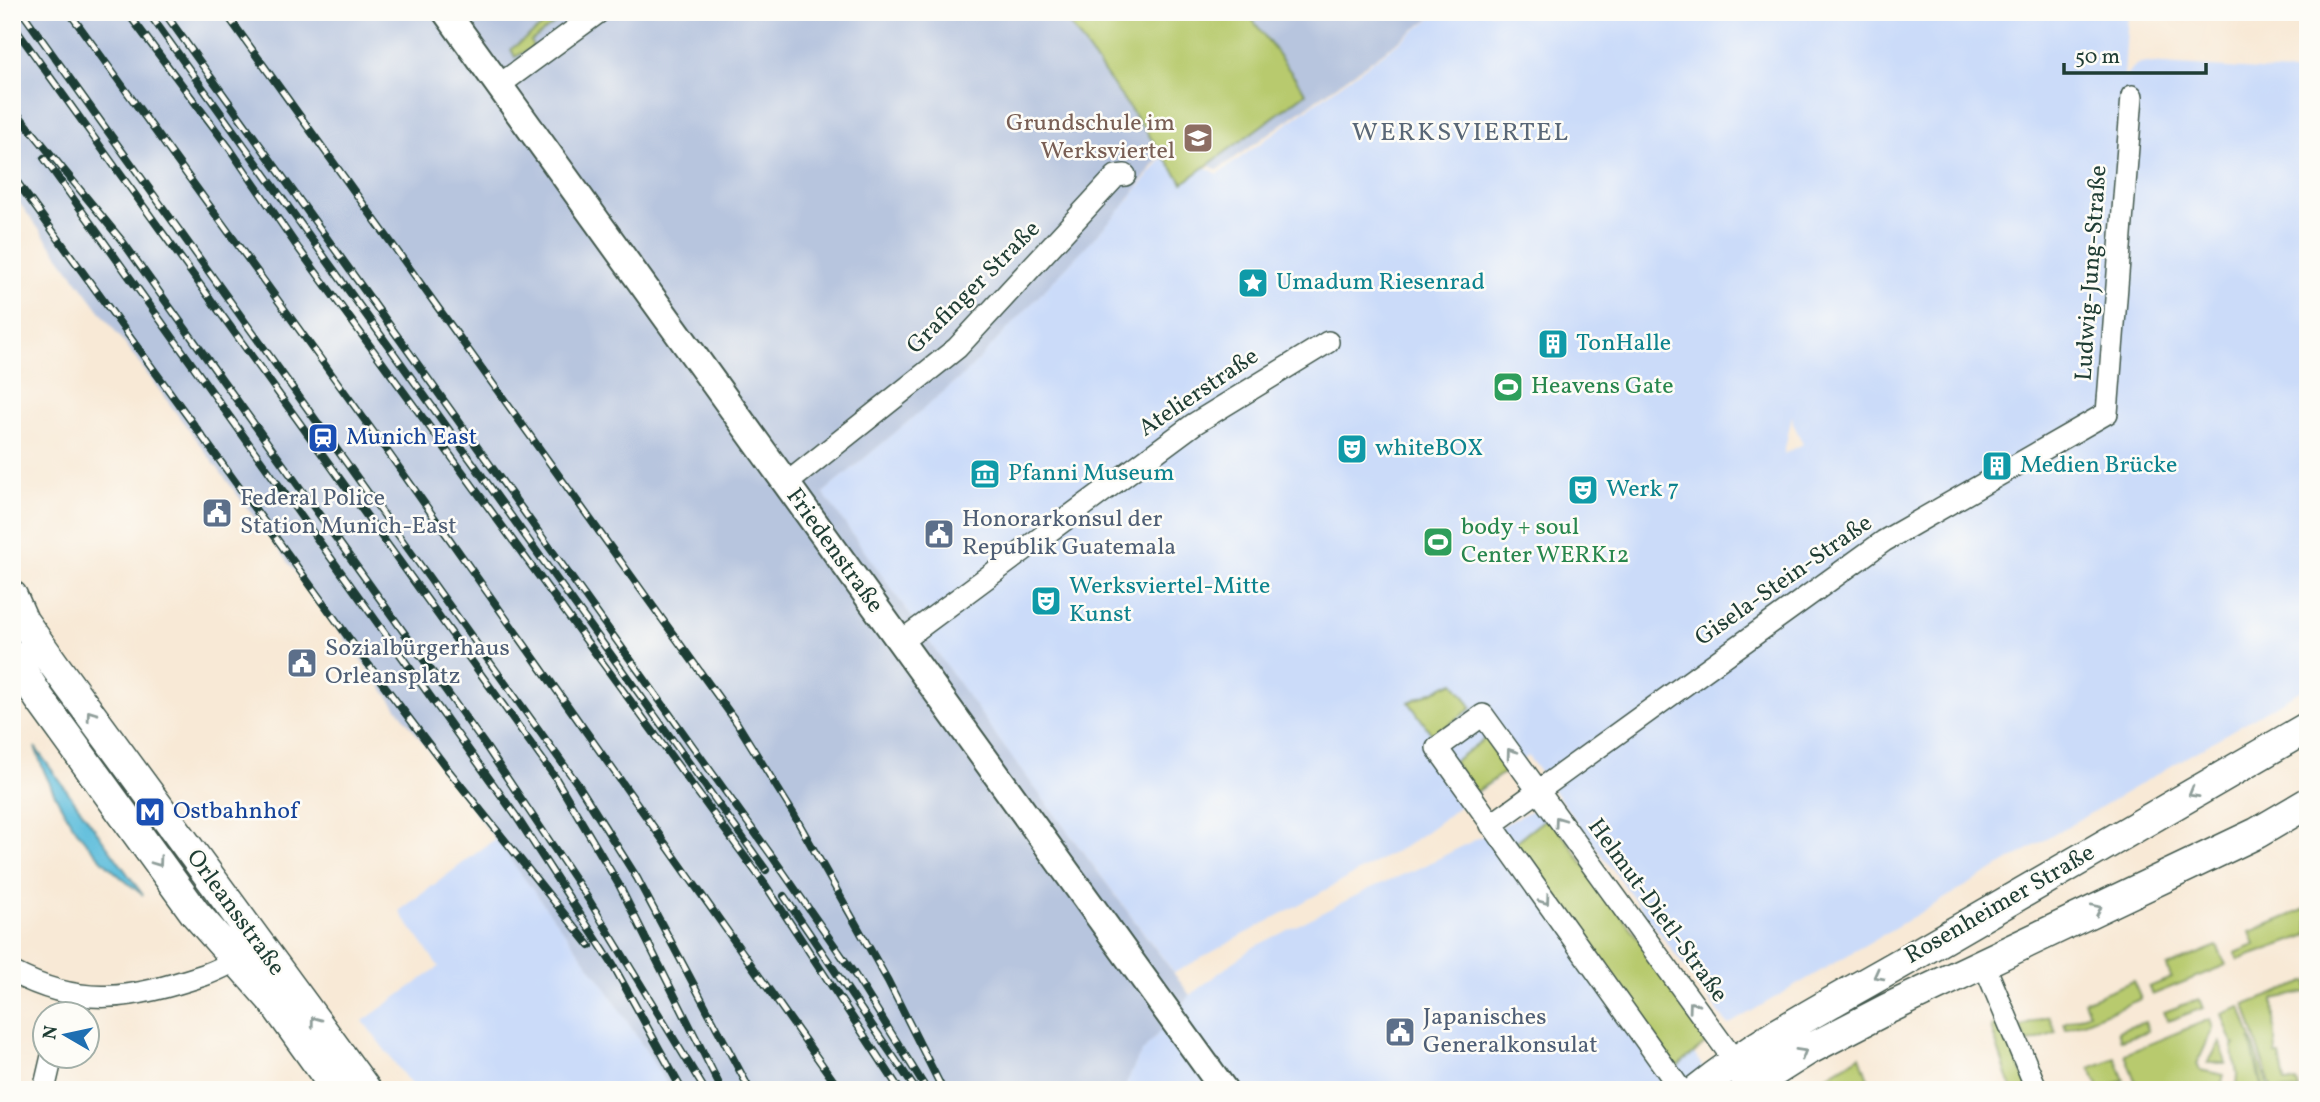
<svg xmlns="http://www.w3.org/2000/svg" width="2320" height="1102" font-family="Vollkorn,serif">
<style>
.built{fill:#cbdbf9;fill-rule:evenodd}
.industrial{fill:#b7c5de}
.green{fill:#b8ca6e;stroke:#6c8451;stroke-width:2}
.water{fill:#5ebedc;stroke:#3e7e88;stroke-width:2}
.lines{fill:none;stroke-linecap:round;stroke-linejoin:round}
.minor-casing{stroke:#40574c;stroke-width:24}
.tertiary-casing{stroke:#40574c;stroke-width:30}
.secondary-casing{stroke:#40574c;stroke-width:33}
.minor{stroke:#fff;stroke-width:21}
.tertiary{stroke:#fff;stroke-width:26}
.secondary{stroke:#fff;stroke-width:30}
.tram{stroke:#1f3d34;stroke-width:2}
.rail-casing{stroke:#1f3d34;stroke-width:8}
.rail{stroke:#fdfcf7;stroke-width:5;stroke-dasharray:16;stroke-linecap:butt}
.oneway{stroke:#8f9e9a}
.labels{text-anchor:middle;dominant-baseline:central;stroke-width:5;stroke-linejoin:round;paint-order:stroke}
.education-label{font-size:24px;fill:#785e54;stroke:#fdfcf7;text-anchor:end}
.street-label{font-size:24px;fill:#1f3d34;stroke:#fdfcf7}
.culture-label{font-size:24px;fill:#0d838f;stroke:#fdfcf7;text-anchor:start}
.leisure-label{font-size:24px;fill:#27864d;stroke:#fdfcf7;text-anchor:start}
.transit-label{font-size:24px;fill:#164399;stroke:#fdfcf7;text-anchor:start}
.service-label{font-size:24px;fill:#4e5e75;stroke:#fdfcf7;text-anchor:start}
.neighbourhood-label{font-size:26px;letter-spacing:2px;fill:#596777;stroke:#fdfcf7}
</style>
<rect width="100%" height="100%" fill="#fdfcf7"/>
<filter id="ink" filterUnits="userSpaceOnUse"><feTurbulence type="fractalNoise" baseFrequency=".0143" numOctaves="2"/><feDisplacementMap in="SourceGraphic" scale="14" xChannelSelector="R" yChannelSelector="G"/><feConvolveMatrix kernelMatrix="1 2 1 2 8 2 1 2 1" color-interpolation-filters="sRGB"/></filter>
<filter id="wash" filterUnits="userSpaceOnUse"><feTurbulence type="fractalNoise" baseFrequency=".00686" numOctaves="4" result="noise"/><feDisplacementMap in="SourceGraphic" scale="28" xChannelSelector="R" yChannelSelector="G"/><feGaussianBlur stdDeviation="1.57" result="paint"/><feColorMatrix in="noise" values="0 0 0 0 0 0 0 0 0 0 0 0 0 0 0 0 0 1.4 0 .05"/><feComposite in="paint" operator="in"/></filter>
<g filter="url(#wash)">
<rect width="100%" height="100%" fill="#f8e9d6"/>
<path class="built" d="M1061,12l245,81 -101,74 13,7 222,-162h688l-4,65 12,-12 10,-2 162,10v613l-580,339 -200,-269 -119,88 -235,129 -172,-229 -179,-251 143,-120 156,-165 42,-52zM1792,415l1,8 10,21 -19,10z
M1540,806l177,284h-594l16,-34 51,-61 62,-47 119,-60 53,-22z
M495,839l109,146 67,105h-256l-52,-69 76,-54 -40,-56z"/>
<path class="industrial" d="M12,12h1427l-221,158 -50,-24 -46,62 -156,165 -143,120 179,251 188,251 -51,61 -16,34h-452l-67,-105 -592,-792z"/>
<path class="green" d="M562,12h8l-39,29 2,6 -18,10 -4,-8z
M1061,12h186l59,81 -123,90z
M1454,682l18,26 -39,28 -24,-34z
M1491,734l22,32 -38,27 -22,-31z
M1549,816l162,223 -36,29 -163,-223z
M2308,908v27l-70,25 -3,-7 20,-8 -5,-13z
M2217,946l9,19 -74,30 -3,-8 22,-9 -4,-12z
M2133,981l8,18 -75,30 -2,-6 25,-10 -5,-12z
M2308,981v11l-35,7 3,56h4l5,28 12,-1 2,8h-27l-27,-85z
M2199,999l4,9 -35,13 -4,-9z
M2241,1007l28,82v1h-5l-14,-51 12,51h-26l1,-17 -5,-27 4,-2 -3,1 -11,-31z
M2049,1016l7,17 -29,10 -7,-16z
M2210,1019l3,10 -16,35 3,6 24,5 -4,15h-65l-20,-9 -10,-27z
M2145,1022l3,9 -27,9 -3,-9z
M1999,1024l32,66h-19l-21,-63z
M2220,1042l6,21h-18z
M1860,1056l12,34h-69z
M2115,1058l9,22 -24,10 -10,-22z"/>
<path class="water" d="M35,747l108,148c-56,-42 -85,-82 -108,-148z"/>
</g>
<g filter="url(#ink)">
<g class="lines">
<g class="minor-casing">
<path id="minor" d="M498,86l101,-74
M786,484l171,-136 159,-172 9,-1
M900,642l294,-218 134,-82
M1491,825l393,-284 223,-128 25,-317
M1984,964l53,126
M12,972c70,37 119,27 192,3 15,-5 29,-14 44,-19
M44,1090l8,-34
M1681,1090l-244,-342 46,-33 251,345"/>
</g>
<g class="tertiary-casing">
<path id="tertiary" d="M446,12l778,1078"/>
</g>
<g class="secondary-casing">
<path id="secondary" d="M12,596l11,25 32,45 311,424
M12,655l27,43 156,215 78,88 64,89
M1697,1090c70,-56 148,-94 225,-139 129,-75 257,-149 386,-224
M1745,1090l61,-39 81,-42 370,-176 51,-30"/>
</g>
<use href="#minor" class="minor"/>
<use href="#tertiary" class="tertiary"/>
<use href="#secondary" class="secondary"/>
<path class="tram" d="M12,619l4,21 -4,19"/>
<g class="rail-casing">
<path id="rail" d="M22,12l557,774 58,92 113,212
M69,12l316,436 455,642
M127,12l103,137 66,96 468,638 136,207
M148,12l618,858
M164,12l610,847 81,116 72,115
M225,12l512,711 56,90 95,168 55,109
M12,24l543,753 64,108 103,205
M12,107l111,135 362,503 104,155 116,190
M44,158l472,658 97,149 69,125
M12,175l347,477 90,119 141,175
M784,896l132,194"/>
</g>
<use href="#rail" class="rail"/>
</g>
<defs><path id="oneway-chevron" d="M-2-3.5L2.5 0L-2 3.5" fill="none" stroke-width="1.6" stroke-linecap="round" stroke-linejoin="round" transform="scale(1.75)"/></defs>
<g class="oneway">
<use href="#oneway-chevron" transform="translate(91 715) rotate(-126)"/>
<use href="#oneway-chevron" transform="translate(1511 753) rotate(-126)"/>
<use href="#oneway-chevron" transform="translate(2193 793) rotate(150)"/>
<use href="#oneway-chevron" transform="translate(1559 821) rotate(-126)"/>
<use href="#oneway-chevron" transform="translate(158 862) rotate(54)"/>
<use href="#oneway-chevron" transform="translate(1545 900) rotate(54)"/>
<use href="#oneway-chevron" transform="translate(2097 909) rotate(-25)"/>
<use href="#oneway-chevron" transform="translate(1878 975) rotate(152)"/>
<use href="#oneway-chevron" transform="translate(1693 1006) rotate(-126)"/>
<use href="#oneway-chevron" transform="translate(315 1021) rotate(-127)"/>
<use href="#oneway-chevron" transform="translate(1802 1053) rotate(-30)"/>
</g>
</g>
<defs>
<g id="school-square" transform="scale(1.575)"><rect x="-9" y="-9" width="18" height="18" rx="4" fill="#8d6e63" stroke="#fdfcf7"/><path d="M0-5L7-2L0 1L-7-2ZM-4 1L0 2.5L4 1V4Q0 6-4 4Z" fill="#fff"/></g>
<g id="sight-square" transform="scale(1.575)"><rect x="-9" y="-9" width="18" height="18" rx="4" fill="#0f9aa8" stroke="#fdfcf7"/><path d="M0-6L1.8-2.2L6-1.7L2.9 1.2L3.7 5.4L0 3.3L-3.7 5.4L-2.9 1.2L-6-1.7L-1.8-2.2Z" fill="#fff"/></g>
<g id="building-square" transform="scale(1.575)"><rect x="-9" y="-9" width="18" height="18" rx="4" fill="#0f9aa8" stroke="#fdfcf7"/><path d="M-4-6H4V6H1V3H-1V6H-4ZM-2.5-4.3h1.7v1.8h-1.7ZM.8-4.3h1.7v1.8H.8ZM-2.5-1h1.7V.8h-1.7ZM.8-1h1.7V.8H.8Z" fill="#fff"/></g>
<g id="stadium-square" transform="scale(1.575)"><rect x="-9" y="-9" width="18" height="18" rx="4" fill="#2e9e5b" stroke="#fdfcf7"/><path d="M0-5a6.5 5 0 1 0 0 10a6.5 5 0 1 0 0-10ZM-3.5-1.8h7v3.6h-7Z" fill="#fff"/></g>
<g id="station-square" transform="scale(1.575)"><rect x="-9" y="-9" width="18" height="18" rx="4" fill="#1a4fb4" stroke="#fdfcf7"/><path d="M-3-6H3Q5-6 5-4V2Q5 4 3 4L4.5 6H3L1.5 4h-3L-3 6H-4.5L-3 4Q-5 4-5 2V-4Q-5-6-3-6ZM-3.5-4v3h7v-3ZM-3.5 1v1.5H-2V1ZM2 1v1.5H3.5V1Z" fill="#fff"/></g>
<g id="theatre-square" transform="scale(1.575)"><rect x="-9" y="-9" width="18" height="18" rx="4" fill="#0f9aa8" stroke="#fdfcf7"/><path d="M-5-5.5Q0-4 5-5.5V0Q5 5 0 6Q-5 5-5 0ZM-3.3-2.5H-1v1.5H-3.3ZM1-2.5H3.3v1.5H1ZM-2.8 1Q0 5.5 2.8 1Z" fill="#fff"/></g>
<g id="museum-square" transform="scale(1.575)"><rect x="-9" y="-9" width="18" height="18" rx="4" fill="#0f9aa8" stroke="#fdfcf7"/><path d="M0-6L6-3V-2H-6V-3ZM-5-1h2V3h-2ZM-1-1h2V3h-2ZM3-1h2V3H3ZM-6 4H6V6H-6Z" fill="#fff"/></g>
<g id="civic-square" transform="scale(1.575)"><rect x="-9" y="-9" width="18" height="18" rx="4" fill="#5c6f8a" stroke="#fdfcf7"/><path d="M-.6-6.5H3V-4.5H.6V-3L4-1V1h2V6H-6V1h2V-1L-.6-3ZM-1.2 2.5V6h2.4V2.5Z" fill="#fff"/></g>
<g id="metro-square" transform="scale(1.575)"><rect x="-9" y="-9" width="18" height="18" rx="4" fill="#1a4fb4" stroke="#fdfcf7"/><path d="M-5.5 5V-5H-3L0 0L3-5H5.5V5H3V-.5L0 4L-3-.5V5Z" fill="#fff"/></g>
</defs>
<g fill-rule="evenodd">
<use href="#school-square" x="1198" y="138"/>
<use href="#sight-square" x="1253" y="283"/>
<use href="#building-square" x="1553" y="344"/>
<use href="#stadium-square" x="1508" y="387"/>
<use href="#station-square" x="323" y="438"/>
<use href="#theatre-square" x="1352" y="449"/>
<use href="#building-square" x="1997" y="466"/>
<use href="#museum-square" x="985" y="474"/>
<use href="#theatre-square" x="1583" y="490"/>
<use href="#civic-square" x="217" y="513"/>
<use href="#civic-square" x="939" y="534"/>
<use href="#stadium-square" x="1438" y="542"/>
<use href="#theatre-square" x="1046" y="601"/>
<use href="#civic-square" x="302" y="663"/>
<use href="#metro-square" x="150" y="812"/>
<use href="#civic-square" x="1400" y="1032"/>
</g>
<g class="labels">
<g class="education-label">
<text x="1175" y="124">Grundschule im<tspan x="1175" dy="28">Werksviertel</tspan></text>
</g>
<g class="street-label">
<text transform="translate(2092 273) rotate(-86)">Ludwig-Jung-Straße</text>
<text transform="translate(974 288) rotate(-45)">Grafinger Straße</text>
<text transform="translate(1199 393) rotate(-34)">Atelierstraße</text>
<text transform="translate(834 551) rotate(54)">Friedenstraße</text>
<text transform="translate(1784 581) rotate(-35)">Gisela-Stein-Straße</text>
<text transform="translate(2000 905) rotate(-30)">Rosenheimer Straße</text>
<text transform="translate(1657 911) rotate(54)">Helmut-Dietl-Straße</text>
<text transform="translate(235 913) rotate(54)">Orleansstraße</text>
</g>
<g class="culture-label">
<text x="1276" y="283">Umadum Riesenrad</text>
<text x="1576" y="344">TonHalle</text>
<text x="1375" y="449">whiteBOX</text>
<text x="2020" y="466">Medien Brücke</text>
<text x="1008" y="474">Pfanni Museum</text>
<text x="1606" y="490">Werk 7</text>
<text x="1069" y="587">Werksviertel-Mitte<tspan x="1069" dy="28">Kunst</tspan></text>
</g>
<g class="leisure-label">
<text x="1531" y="387">Heavens Gate</text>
<text x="1461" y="528">body + soul<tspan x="1461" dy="28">Center WERK12</tspan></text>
</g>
<g class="transit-label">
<text x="346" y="438">Munich East</text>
<text x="173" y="812">Ostbahnhof</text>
</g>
<g class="service-label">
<text x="240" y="499">Federal Police<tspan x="240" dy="28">Station Munich-East</tspan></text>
<text x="962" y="520">Honorarkonsul der<tspan x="962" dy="28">Republik Guatemala</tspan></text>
<text x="325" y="649">Sozialbürgerhaus<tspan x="325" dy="28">Orleansplatz</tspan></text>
<text x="1423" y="1018">Japanisches<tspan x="1423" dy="28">Generalkonsulat</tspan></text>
</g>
<g class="neighbourhood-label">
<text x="1461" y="133">WERKSVIERTEL</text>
</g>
</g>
<rect width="2320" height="1102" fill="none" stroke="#fdfcf7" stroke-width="42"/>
<g transform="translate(66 1035) rotate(279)"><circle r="33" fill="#fdfcf7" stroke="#a4b0a9" stroke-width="2"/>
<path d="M0-5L12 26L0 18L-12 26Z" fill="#1f6fb2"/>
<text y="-10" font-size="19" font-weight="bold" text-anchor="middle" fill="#1f3d34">N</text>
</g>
<path d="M2064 63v10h142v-10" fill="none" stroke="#1f3d34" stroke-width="3.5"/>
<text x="2075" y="63" font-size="21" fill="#1f3d34" stroke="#fdfcf7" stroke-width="5" paint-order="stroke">50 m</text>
</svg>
